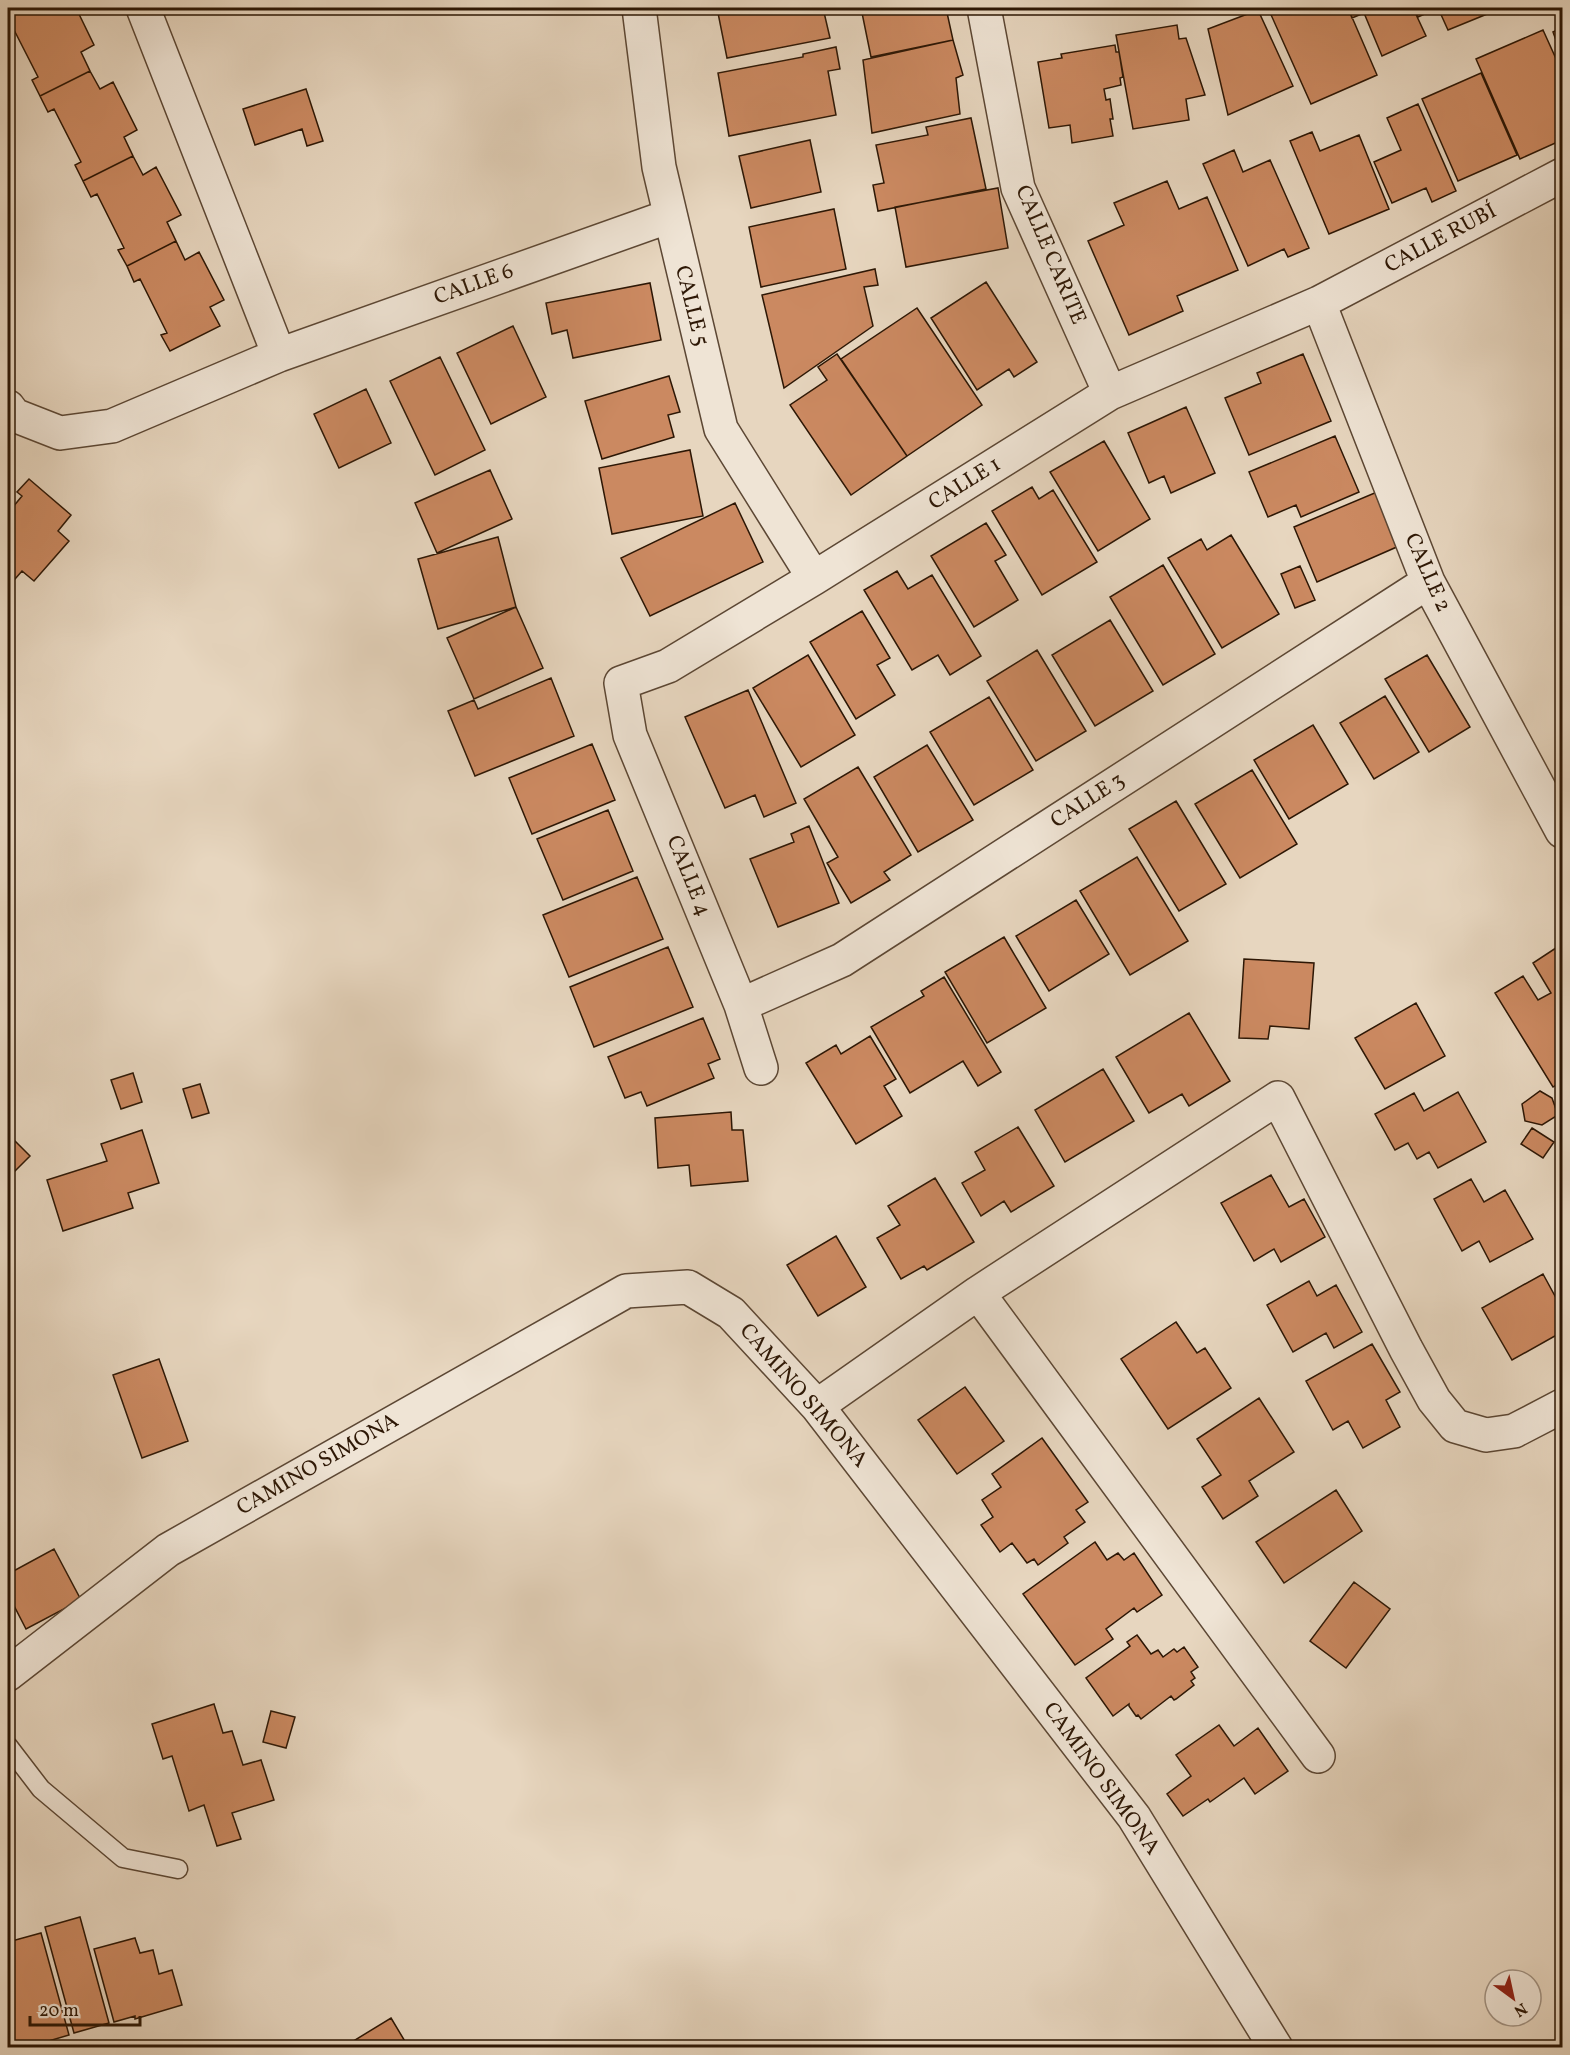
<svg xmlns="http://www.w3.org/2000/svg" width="1570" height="2055" font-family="Vollkorn,serif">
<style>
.building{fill:#cb8961;stroke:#2d1705;stroke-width:1.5}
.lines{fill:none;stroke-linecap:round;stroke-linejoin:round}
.service-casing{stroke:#5c4734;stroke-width:21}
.minor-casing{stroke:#5c4734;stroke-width:36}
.service{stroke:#efe4d5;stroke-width:18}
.minor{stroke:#efe4d5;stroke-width:33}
.labels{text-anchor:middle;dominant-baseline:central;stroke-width:4.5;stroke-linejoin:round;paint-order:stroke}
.street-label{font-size:22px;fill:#2d1705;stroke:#efe4d5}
</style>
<rect width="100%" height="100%" fill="#e7d6bf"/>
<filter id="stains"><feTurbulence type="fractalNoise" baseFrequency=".00333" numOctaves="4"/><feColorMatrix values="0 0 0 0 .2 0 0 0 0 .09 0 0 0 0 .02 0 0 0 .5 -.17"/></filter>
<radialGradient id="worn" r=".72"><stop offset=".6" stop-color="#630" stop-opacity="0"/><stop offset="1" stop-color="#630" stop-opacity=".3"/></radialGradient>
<path class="building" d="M8,8h68l18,37 -13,7 9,19 -50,25 -8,-16 6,-3 -27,-53 -3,2z
M717,8h106l7,30 -103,20z
M861,8h85l7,32 -82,17z
M1268,8h80l29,67 -66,29z
M1348,8h65l13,28 -44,20 -18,-43 -12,5z
M1413,8h77l2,4 -44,18 -10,-22 -20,9z
M1258,10l35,76 -65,29 -20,-86z
M1177,25l2,14 7,-1 19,57 -19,4 3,21 -56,9 -17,-94z
M1562,28v29l-9,-25z
M1543,30l19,42v68l-42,19 -44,-100z
M953,40l10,35 -7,3 4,36 -88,19 -9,-73z
M1115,45l1,7h3l4,25 -3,1 1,7 -17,4 2,11 4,-1 3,20h-3l3,17 -41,7 -2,-18 -21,3 -11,-66 24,-4 -1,-4z
M836,47l4,22 -12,2 8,44 -107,21 -11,-63 85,-16v-3z
M90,71l10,18 13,-7 24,48 -13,7 9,19 -50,25 -8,-16 6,-3 -27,-53 -6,3 -8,-16z
M1481,73l36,82 -59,26 -36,-82z
M306,89l17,52 -16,5 -5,-17 -47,16 -12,-36z
M1418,104l38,87 -24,11 -6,-14 -34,15 -18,-41 27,-12 -14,-32z
M971,118l15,71 -108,22 -5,-26 11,-2 -8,-38 52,-10 -2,-8z
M1312,132l8,19 39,-16 30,74 -60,25 -39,-93z
M810,140l11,52 -70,16 -12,-52z
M1234,150l9,22 27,-12 39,88 -21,9 -4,-8 -36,17 -45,-102z
M133,156l10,19 13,-8 25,48 -14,7 9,19 -49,25 -9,-16 6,-2 -27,-54 -6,3 -8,-16z
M1167,181l12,28 28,-12 31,73 -61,26 6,15 -54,24 -41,-94 36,-16 -10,-22z
M998,188l10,60 -102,19 -11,-60z
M834,209l12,60 -85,18 -12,-60z
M176,241l9,19 14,-8 25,48 -14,7 10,19 -50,25 -9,-16 6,-2 -27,-54 -6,3 -7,-16z
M875,269l3,16 -14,2 9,39 -89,62 -22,-93z
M986,282l51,80 -23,15 -5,-8 -32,21 -46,-72z
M650,283l11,57 -88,18 -6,-28 -15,4 -6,-31z
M917,308l65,97 -75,51 -66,-97z
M513,326l33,71 -55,27 -34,-71z
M837,354l70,102 -56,39 -61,-90 37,-25 -9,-13z
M1303,354l28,67 -82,34 -24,-57 36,-15 -4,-10z
M440,357l45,93 -50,25 -45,-94z
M669,376l11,36 -12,3 6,22 -72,22 -17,-58z
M366,389l25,54 -52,25 -25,-54z
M1186,407l29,66 -44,20 -7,-17 -15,7 -21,-50z
M1335,436l24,56 -58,25 -5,-12 -28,12 -19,-45z
M1104,441l46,78 -52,32 -48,-79z
M690,450l13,66 -91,18 -13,-66z
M490,470l22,49 -75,34 -22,-50z
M29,479l42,36 -13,16 11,10 -35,40 -12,-10 -14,16v-74l14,-17 -5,-4z
M1032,487l7,12 14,-9 44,72 -55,33 -50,-84z
M1377,492l22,54 -82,36 -23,-55z
M735,503l28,59 -113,54 -29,-58z
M986,523l20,32 -11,6 23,39 -44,27 -43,-71z
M1231,535l48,79 -57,34 -54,-90 33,-19 6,11z
M498,537l18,70 -78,22 -20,-70z
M1163,565l52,89 -52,31 -53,-88z
M1300,566l15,34 -20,8 -14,-34z
M897,571l11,18 24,-14 49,81 -31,19 -12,-20 -26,15 -48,-80z
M516,607l27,61 -69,31 -27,-61z
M862,611l28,47 -13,7 18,30 -39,24 -46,-77z
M1110,620l43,71 -58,35 -43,-71z
M1037,650l49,81 -50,30 -49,-80z
M808,655l47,80 -54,32 -48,-79z
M1427,655l43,72 -41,25 -44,-73z
M551,678l23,58 -99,40 -27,-65 26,-11 4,9z
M748,690l48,113 -32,14 -9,-22 -30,13 -40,-91z
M1385,696l34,56 -45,27 -34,-56z
M989,697l44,73 -59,35 -44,-73z
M1313,725l35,59 -59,35 -35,-59z
M592,744l23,56 -83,34 -23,-56z
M927,745l46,75 -55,32 -44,-75z
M858,767l53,88 -27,17 6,8 -39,23 -24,-40 11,-6 -34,-58z
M1252,770l45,74 -57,34 -45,-74z
M1176,801l50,83 -47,27 -50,-82z
M608,810l25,61 -70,29 -26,-61z
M809,826l30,77 -61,24 -28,-68 44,-17 -3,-8z
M1137,857l51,84 -58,34 -50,-84z
M637,877l26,62 -94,38 -26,-62z
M1076,900l33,54 -60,37 -33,-55z
M1004,937l42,71 -59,35 -42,-71z
M1562,944v137l-9,6 -58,-94 28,-17 15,24 13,-7 -18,-30z
M668,947l25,60 -99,40 -24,-60z
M1244,959l70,4 -5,66 -39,-3 -2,13 -29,-1z
M944,977l57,95 -23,14 -15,-25 -53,32 -39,-66 53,-31 -3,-5z
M1416,1003l29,53 -60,33 -30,-51z
M1189,1013l41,68 -41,25 -7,-12 -33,19 -33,-56z
M703,1018l17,41 -12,5 6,14 -67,28 -6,-14 -16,6 -17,-41z
M870,1036l26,43 -12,7 18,30 -46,28 -50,-81 30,-18 5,9z
M1103,1069l31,52 -69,41 -30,-52z
M133,1073l9,29 -21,7 -10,-29z
M200,1084l9,29 -17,5 -9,-29z
M1540,1091l12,7 6,17 -16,10 -17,-4 -3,-17z
M1458,1092l28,50 -48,26 -9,-16 -12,7 -9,-16 -13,7 -20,-36 39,-21 10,18z
M731,1112l1,18h11l5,51 -57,5 -2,-21 -31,3 -3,-50z
M1018,1127l36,59 -43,26 -7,-11 -23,15 -19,-33 23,-13 -10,-18z
M1532,1128l22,14 -11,16 -22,-14z
M142,1130l17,53 -31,10 5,15 -70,23 -16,-51 60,-19 -6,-17z
M8,1134l22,22 -22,22z
M1271,1175l18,32 15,-8 21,38 -44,25 -7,-13 -20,12 -33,-58z
M935,1178l39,64 -47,28 -3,-4 -23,13 -24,-41 23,-13 -12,-19z
M1471,1179l13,23 21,-12 28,49 -43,23 -11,-21 -17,10 -28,-52z
M836,1236l30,51 -48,29 -31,-51z
M1543,1274l19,35v23l-50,28 -30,-52z
M1309,1281l8,15 19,-11 26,47 -28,16 -8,-15 -33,19 -26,-47z
M1176,1322l21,31 8,-5 26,40 -63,41 -47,-70z
M1372,1344l28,48 -14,8 14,27 -37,21 -15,-27 -15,9 -27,-49z
M159,1359l29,82 -46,17 -29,-83z
M965,1387l39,54 -47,33 -39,-54z
M1259,1398l35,54 -45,29 9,15 -35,23 -21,-32 19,-12 -24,-36z
M1042,1438l46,64 -12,8 9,12 -21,15 4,6 -30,22 -4,-6 -7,4 -15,-20 -12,9 -19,-27 12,-8 -11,-17 19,-13 -9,-13z
M1336,1490l26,41 -78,52 -28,-41z
M1095,1542l12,18 11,-7 6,7 10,-7 28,42 -25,17 -3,-4 -28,21 7,10 -38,26 -52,-71z
M54,1549l27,51 -55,29 -18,-35v-20z
M1354,1582l36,27 -44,59 -36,-27z
M1137,1635l14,19 7,-4 5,7 11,-8 3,3 7,-5 14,20 -7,5 4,6 -4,3 3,4 -18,14 -2,1 -3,-4 -30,23 -3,-4 -2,1 -7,-10v-2l-16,12 -27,-38 44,-32 -3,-4z
M214,1704l9,29 9,-2 11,34 18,-5 13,40 -42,13 9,26 -24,7 -13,-41 -15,6 -17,-55 -9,3 -11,-35z
M271,1711l24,6 -9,31 -23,-6z
M1219,1725l15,21 24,-18 30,43 -33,23 -11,-16 -34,24 -2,-3 -25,17 -16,-22 24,-18 -15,-21z
M80,1917l29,106 -35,10 -29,-106z
M41,1933l28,102 -44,13h-17v-106z
M135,1938l5,15 13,-3 6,24 13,-4 10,35 -47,14v-3l-21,6 -20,-73z
M391,2018l18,30h-67z"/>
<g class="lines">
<g class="service-casing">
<path id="service" d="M8,1746l33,43 82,69 55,11"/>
</g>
<g class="minor-casing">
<path id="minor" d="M143,8l136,347
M639,8l20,159 62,262 93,149
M984,8l34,180 92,205
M1319,303l109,279 134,249
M8,407l6,8 46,18 52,-7 167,-71 391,-139
M741,1005l101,-45 586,-378
M761,1068l-20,-63 -111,-270 -9,-52 47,-17 146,-88 296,-185 209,-90 243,-128
M978,1293l340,463
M817,1406l161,-113 300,-195 128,251 28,51 21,26 31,9 28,-4 48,-25
M8,1674l160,-124 458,-259 62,-4 43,26 86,93 317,411 142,231"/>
</g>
<use href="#service" class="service"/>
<use href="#minor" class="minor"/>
</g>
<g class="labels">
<g class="street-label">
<text transform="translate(1441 239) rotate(-28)">CALLE RUBÍ</text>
<text transform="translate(1050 255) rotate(67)">CALLE CARITE</text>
<text transform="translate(474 285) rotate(-20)">CALLE 6</text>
<text transform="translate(691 306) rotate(76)">CALLE 5</text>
<text transform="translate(965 484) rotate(-32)">CALLE 1</text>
<text transform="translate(1427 573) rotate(66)">CALLE 2</text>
<text transform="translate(1088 801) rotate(-33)">CALLE 3</text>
<text transform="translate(688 876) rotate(68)">CALLE 4</text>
<text transform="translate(803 1396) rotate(49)">CAMINO SIMONA</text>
<text transform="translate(318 1465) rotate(-30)">CAMINO SIMONA</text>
<text transform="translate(1101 1779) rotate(54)">CAMINO SIMONA</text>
</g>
</g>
<rect width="1570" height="2055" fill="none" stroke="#e7d6bf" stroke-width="30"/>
<rect x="9" y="9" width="1552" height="2037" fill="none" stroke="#2d1705" stroke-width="3"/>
<rect x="15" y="15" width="1540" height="2025" fill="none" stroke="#2d1705" stroke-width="1.5"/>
<g transform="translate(1513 1998) rotate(147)"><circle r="28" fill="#efe4d5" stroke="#a19282" stroke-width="1.5"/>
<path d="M0-4.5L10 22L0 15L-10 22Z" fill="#8f2418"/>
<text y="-9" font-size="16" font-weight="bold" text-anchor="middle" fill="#2d1705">N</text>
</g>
<path d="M30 2016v9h110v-9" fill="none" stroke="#2d1705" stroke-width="3"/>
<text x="39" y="2016" font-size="18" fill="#2d1705" stroke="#efe4d5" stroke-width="4.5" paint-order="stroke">20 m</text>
<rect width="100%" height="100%" filter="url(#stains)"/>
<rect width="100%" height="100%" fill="url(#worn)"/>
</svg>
